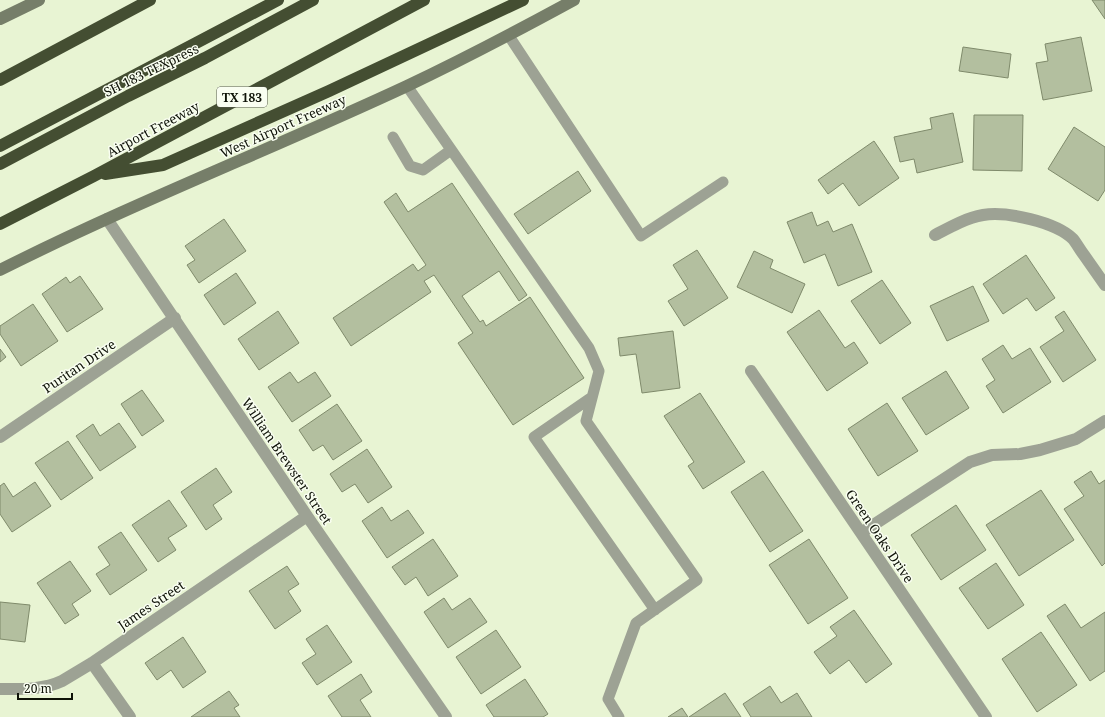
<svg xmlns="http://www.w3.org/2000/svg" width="1105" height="717" font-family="'Noto Serif',serif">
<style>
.building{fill:#b3bf9f;stroke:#7f8a6b}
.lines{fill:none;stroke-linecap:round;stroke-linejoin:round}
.lane{stroke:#9da294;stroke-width:11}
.street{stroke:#9da294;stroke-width:12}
.secondary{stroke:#767e69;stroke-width:12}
.highway{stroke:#444e32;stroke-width:12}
.labels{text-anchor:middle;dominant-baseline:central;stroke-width:3;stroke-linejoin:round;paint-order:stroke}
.shield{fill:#f9fef1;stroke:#54594d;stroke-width:1}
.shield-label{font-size:12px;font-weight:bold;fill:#0e1207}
.street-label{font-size:13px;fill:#0e1207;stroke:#f9fef1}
</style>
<rect width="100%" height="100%" fill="#e8f4d3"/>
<path class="building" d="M1092,0h13v19z
M1081,37l11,54 -49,9 -7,-37 12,-2 -3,-17z
M963,47l48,7 -3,24 -49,-7z
M953,113l10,49 -46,11 -3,-14 -14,3 -6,-25 38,-8 -2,-11z
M974,115h49l-1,56 -49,-1z
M1074,127l31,20v43l-7,11 -50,-32z
M874,141l25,37 -40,28 -16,-23 -15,11 -10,-14z
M578,171l13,20 -63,43 -14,-20z
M452,183l75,112 -8,6 -20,-30 -37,25 18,26 3,-2 3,6 44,-29 54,81 -71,47 -55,-82 15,-10 -39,-58 -10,6 7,11 -80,54 -18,-28 80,-54 5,7 8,-6 -42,-63 12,-9 12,19z
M812,212l5,14 11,-5 5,11 19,-8 20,48 -34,14 -13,-32 -21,9 -17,-41z
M224,219l22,32 -47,32 -12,-18 8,-5 -10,-14z
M697,250l31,48 -44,28 -16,-25 20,-12 -15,-24z
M754,251l19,9 -3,8 35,16 -13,29 -55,-26z
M1026,255l29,43 -19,13 -9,-13 -24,16 -20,-30z
M236,273l20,30 -32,22 -20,-30z
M80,276l23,33 -36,23 -25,-38 24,-17 4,6z
M882,280l29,43 -31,21 -29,-43z
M973,286l16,35 -42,20 -17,-35z
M33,304l25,37 -37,25 -21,-32v-8z
M819,310l26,38 9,-6 14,21 -41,28 -40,-59z
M278,311l21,32 -40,27 -21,-31z
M1064,311l32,49 -33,22 -23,-35 24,-16 -9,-14z
M673,331l7,57 -38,5 -6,-39 -16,2 -2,-18z
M1003,345l9,14 18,-11 21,34 -48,31 -17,-27 9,-6 -13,-21z
M0,349l6,8 -6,5z
M946,371l23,37 -43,27 -24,-37z
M290,372l8,11 17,-11 16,24 -39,26 -24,-35z
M142,390l22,31 -22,15 -21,-32z
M700,393l45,69 -42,27 -15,-23 6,-4 -30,-46z
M887,403l31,48 -40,25 -30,-47z
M337,404l25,37 -29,19 -10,-15 -10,6 -14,-21z
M119,423l17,24 -36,24 -24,-35 17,-12 7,12z
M68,441l25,37 -32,22 -26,-37z
M367,449l25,38 -24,16 -13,-19 -13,8 -12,-18z
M216,468l16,24 -19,13 9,14 -16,11 -25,-38z
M763,471l40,60 -33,21 -39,-60z
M1091,471l8,13 6,-4v83l-3,3 -38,-57 20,-13 -10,-14z
M35,482l16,24 -39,26 -12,-18v-28l4,-3 9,14z
M1041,490l33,50 -55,36 -33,-51z
M169,500l18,26 -19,12 8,12 -18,12 -26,-37z
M956,505l30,45 -45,30 -30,-45z
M382,507l9,14 17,-11 16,23 -37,25 -25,-37z
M121,532l26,38 -37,25 -14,-21 14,-9 -12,-18z
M433,539l25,37 -30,20 -12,-19 -11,8 -13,-18z
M809,539l39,59 -40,26 -39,-59z
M70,561l21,30 -19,13 7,11 -14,9 -28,-41z
M996,563l28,42 -36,24 -29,-41z
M287,566l12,18 -11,7 13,20 -26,18 -26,-38z
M444,598l8,12 18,-12 17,24 -39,26 -24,-36z
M0,602l30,3 -5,37 -25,-3z
M1065,604l16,24 24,-16v59l-15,10 -43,-65z
M854,610l38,54 -26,19 -17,-23 -19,14 -16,-22 23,-16 -7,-9z
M327,625l25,37 -35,23 -15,-22 14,-9 -10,-15z
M496,630l25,37 -40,27 -25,-37z
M1041,632l36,53 -40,27 -35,-53z
M183,637l23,35 -23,16 -12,-18 -14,10 -12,-17z
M361,674l11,18 -12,8 11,17h-29l-14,-21z
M525,679l23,35 -5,3h-49l-8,-12z
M770,686l11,17 16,-10 15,24h-61l-8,-13z
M229,691l10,14 -5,3 6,9h-49z
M725,693l16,24h-52z
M682,708l6,9h-20z"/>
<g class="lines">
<path class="lane" d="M509,36l132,200 82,-54
M407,86l182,262 10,23 -13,50 111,159 -61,43 -28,76 11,18
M393,137l17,29 13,4 28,-20
M592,397l-58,40 121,173"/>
<path class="street" d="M107,219l200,297 139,201
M935,235c15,-8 31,-17 48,-20 23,-4 73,7 90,24 4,5 7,11 11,16 7,10 14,20 21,30
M751,371l235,346
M0,437l175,-119
M861,533l109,-71 22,-7 28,-1 20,-4 36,-11 29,-18
M92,663l38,54
M0,689c20,0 43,1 62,-8 10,-6 20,-12 30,-18l215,-147"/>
<path class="secondary" d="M0,19l39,-19
M0,270c133,-67 272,-121 407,-184 57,-27 112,-56 167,-86"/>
<path class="highway" d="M0,80l150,-80
M0,146l278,-146
M0,164l128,-68 77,-38 108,-58
M105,174l58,-9 166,-74 194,-91
M0,224l94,-48 330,-176"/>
</g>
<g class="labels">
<rect class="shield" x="217" y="87" width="50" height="20" rx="3"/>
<g class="shield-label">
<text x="242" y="97">TX 183</text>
</g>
<g class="street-label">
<text transform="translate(151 70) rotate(-26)">SH 183 TEXpress</text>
<text transform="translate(283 126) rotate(-24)">West Airport Freeway</text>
<text transform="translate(153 129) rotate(-28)">Airport Freeway</text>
<text transform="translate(79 366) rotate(-34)">Puritan Drive</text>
<text transform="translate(287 461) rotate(56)">William Brewster Street</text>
<text transform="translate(880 536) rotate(56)">Green Oaks Drive</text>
<text transform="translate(151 605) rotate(-34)">James Street</text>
</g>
</g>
<path d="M18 693v6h54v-6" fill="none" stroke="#0e1207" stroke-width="2"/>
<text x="24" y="693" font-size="12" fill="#0e1207" stroke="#f9fef1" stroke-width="3" paint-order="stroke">20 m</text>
</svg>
